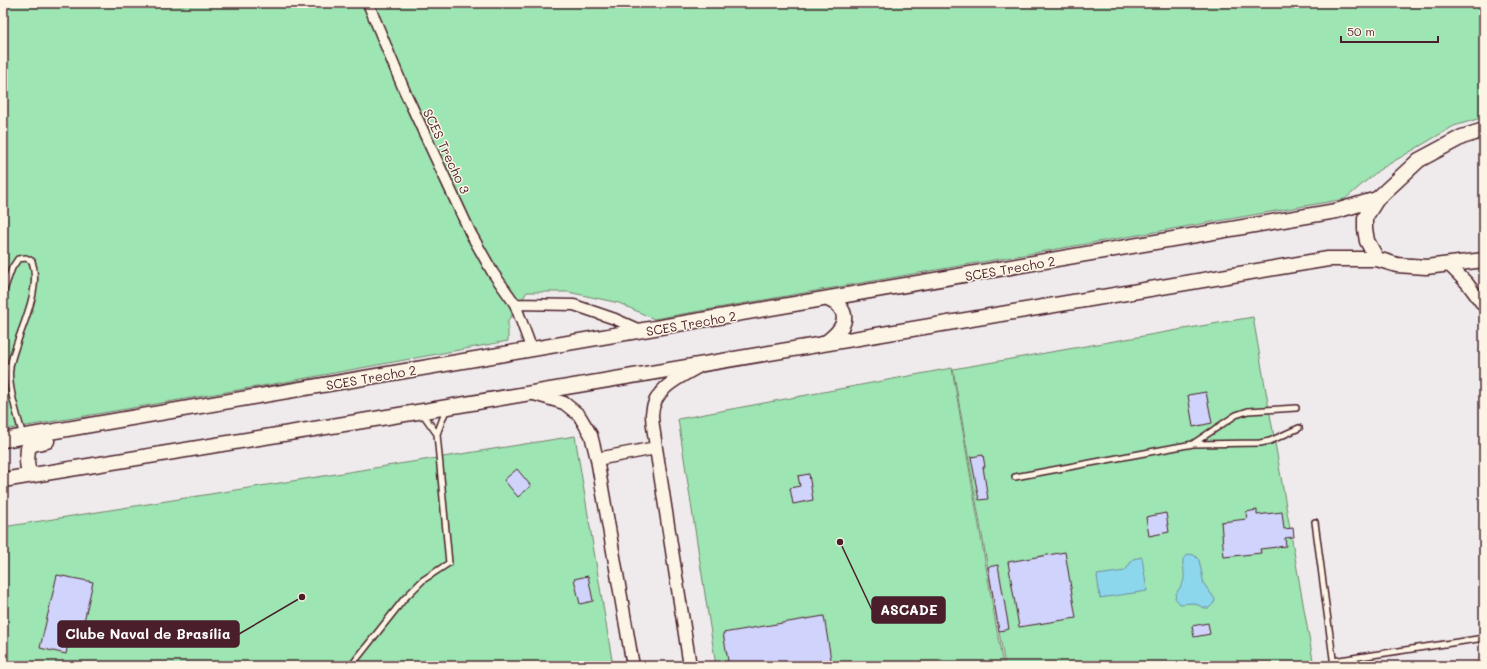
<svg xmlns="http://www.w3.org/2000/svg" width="1487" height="669" font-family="Mali,sans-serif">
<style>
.green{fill:#9de5b2;stroke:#74826e}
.water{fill:#8cd7ec;stroke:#728d9f}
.building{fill:#d0d3fb;stroke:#4a1f2b}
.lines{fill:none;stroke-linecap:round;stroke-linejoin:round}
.service-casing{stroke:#4a1f2b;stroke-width:8}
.minor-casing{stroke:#4a1f2b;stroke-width:13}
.tertiary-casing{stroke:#4a1f2b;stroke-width:15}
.secondary-casing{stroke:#4a1f2b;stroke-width:17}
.service{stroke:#fcf5e5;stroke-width:5}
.minor{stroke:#fcf5e5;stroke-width:10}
.tertiary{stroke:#fcf5e5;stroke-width:12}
.secondary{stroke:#fcf5e5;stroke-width:14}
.labels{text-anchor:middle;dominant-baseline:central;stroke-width:3;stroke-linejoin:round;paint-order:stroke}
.street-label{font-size:13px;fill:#4a1f2b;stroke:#fcf5e5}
.leader{fill:none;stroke:#4a1f2b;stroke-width:1.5}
.callout-dot{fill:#4a1f2b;stroke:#fcf5e5;stroke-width:1.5}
.callout{fill:#4a1f2b;stroke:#4a1f2b;stroke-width:1.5}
.callout-label{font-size:14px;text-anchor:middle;font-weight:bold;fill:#fff}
</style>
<rect width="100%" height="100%" fill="#efebec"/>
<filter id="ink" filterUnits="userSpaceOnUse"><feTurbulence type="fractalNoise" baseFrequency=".025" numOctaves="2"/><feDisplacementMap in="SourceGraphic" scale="8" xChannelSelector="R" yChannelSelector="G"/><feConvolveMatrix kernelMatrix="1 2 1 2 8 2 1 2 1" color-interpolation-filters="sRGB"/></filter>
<g filter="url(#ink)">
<path class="green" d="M3,3h1481v114l-30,9 -75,44 -34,29 -691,120 -35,-16 -51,-11h-41l-19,29v20l-223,41 -282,48z
M1253,317l61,349h-309l-52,-297z
M952,368l51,298h-287l-38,-247z
M575,436l38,230h-610v-139z"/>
<path class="water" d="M1189,554l5,1 5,5 5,24 11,15 -1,4 -5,5h-4l-12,-5 -13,1 -5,-6c1,-8 9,-13 9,-20 1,-7 -2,-13 -1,-19z
M1142,557l5,34 -47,7 -3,-23 28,-4 8,-12z"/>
<path class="building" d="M1206,392l6,31 -19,4 -5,-32z
M983,455l2,12h-2l5,32 -9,1 -8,-43z
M517,469l14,17 -13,11 -14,-17z
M809,474l4,26 -20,4 -3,-16 10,-2 -2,-10z
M1257,510v5l25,-3 2,17 9,-1 1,9 -9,1 1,8 -26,3 1,4 -37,4 -3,-35 26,-3 -1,-7z
M1166,513l3,19 -20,4 -3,-19z
M1065,552l11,66 -57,9 -11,-65z
M998,565l11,64 -10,2 -11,-64z
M57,575l36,7 -11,48 -11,-2 -5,26 -26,-6z
M588,576l5,25 -13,3 -6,-25z
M824,616l8,50h-103l-6,-33z
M1208,623l2,11 -16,3 -2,-11z"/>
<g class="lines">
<g class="service-casing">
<path id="service" d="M3,293l9,-25 6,-9 8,-1 6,3c11,32 -16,74 -22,106 -3,19 8,50 13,69
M3,365l7,4
M422,413l15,21
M1194,443l42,-28 12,-4 48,-3
M1015,477l178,-33 67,-1 10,-2 29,-13
M1315,522l19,144
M1351,659l1,7
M1333,661l151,-23
M351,666l53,-67 19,-19 26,-17 -12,-129 9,-24
M1477,666l7,-1"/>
</g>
<g class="minor-casing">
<path id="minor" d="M368,3l37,89 66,142 22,39 22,31 17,46
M515,304l59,1 41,14 27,12"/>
</g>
<g class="tertiary-casing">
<path id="tertiary" d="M1449,265l18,18 17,23
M531,393l33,10 15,12 12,20 6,24 36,207
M597,459l59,-11
M690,666l-34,-218c-1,-11 -4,-23 -4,-34 2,-26 27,-36 46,-47"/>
</g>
<g class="secondary-casing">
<path id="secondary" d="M1377,259l-10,-18 -2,-12v-11l12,-19 42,-39 43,-23 22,-7
M825,343c12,-8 27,-23 14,-37 -2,-3 -8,-5 -11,-7
M3,440l1333,-229 41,-12
M29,475l-2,-13 1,-14 5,-4 14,-3
M3,480l445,-73 880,-148h49l20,6 29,2 58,-7"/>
</g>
<use href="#service" class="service"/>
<use href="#minor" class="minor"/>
<use href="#tertiary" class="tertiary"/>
<use href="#secondary" class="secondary"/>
</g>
</g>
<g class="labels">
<g class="street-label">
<text transform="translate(447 151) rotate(65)">SCES Trecho 3</text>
<text transform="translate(1010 268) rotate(-10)">SCES Trecho 2</text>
<text transform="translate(691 323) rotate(-10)">SCES Trecho 2</text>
<text transform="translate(371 377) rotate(-10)">SCES Trecho 2</text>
</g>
</g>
<path class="leader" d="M840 542L872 610M302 597L239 634"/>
<g class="callout-dot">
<circle cx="840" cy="542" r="4"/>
<circle cx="302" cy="597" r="4"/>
</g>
<g class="callout">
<rect x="872" y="597" width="73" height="26" rx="4"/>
<rect x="58" y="621" width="181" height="26" rx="4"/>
</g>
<g class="callout-label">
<text x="909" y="615">ASCADE</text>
<text x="148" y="639">Clube Naval de Brasília</text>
</g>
<rect width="1487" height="669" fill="none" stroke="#fcf5e5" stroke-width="16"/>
<rect x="8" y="8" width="1471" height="653" fill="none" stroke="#4a1f2b" stroke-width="1.5" filter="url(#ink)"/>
<path d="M1341 36v6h97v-6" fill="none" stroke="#4a1f2b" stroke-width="2"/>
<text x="1347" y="36" font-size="12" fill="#4a1f2b" stroke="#fcf5e5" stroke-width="3" paint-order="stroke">50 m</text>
</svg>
